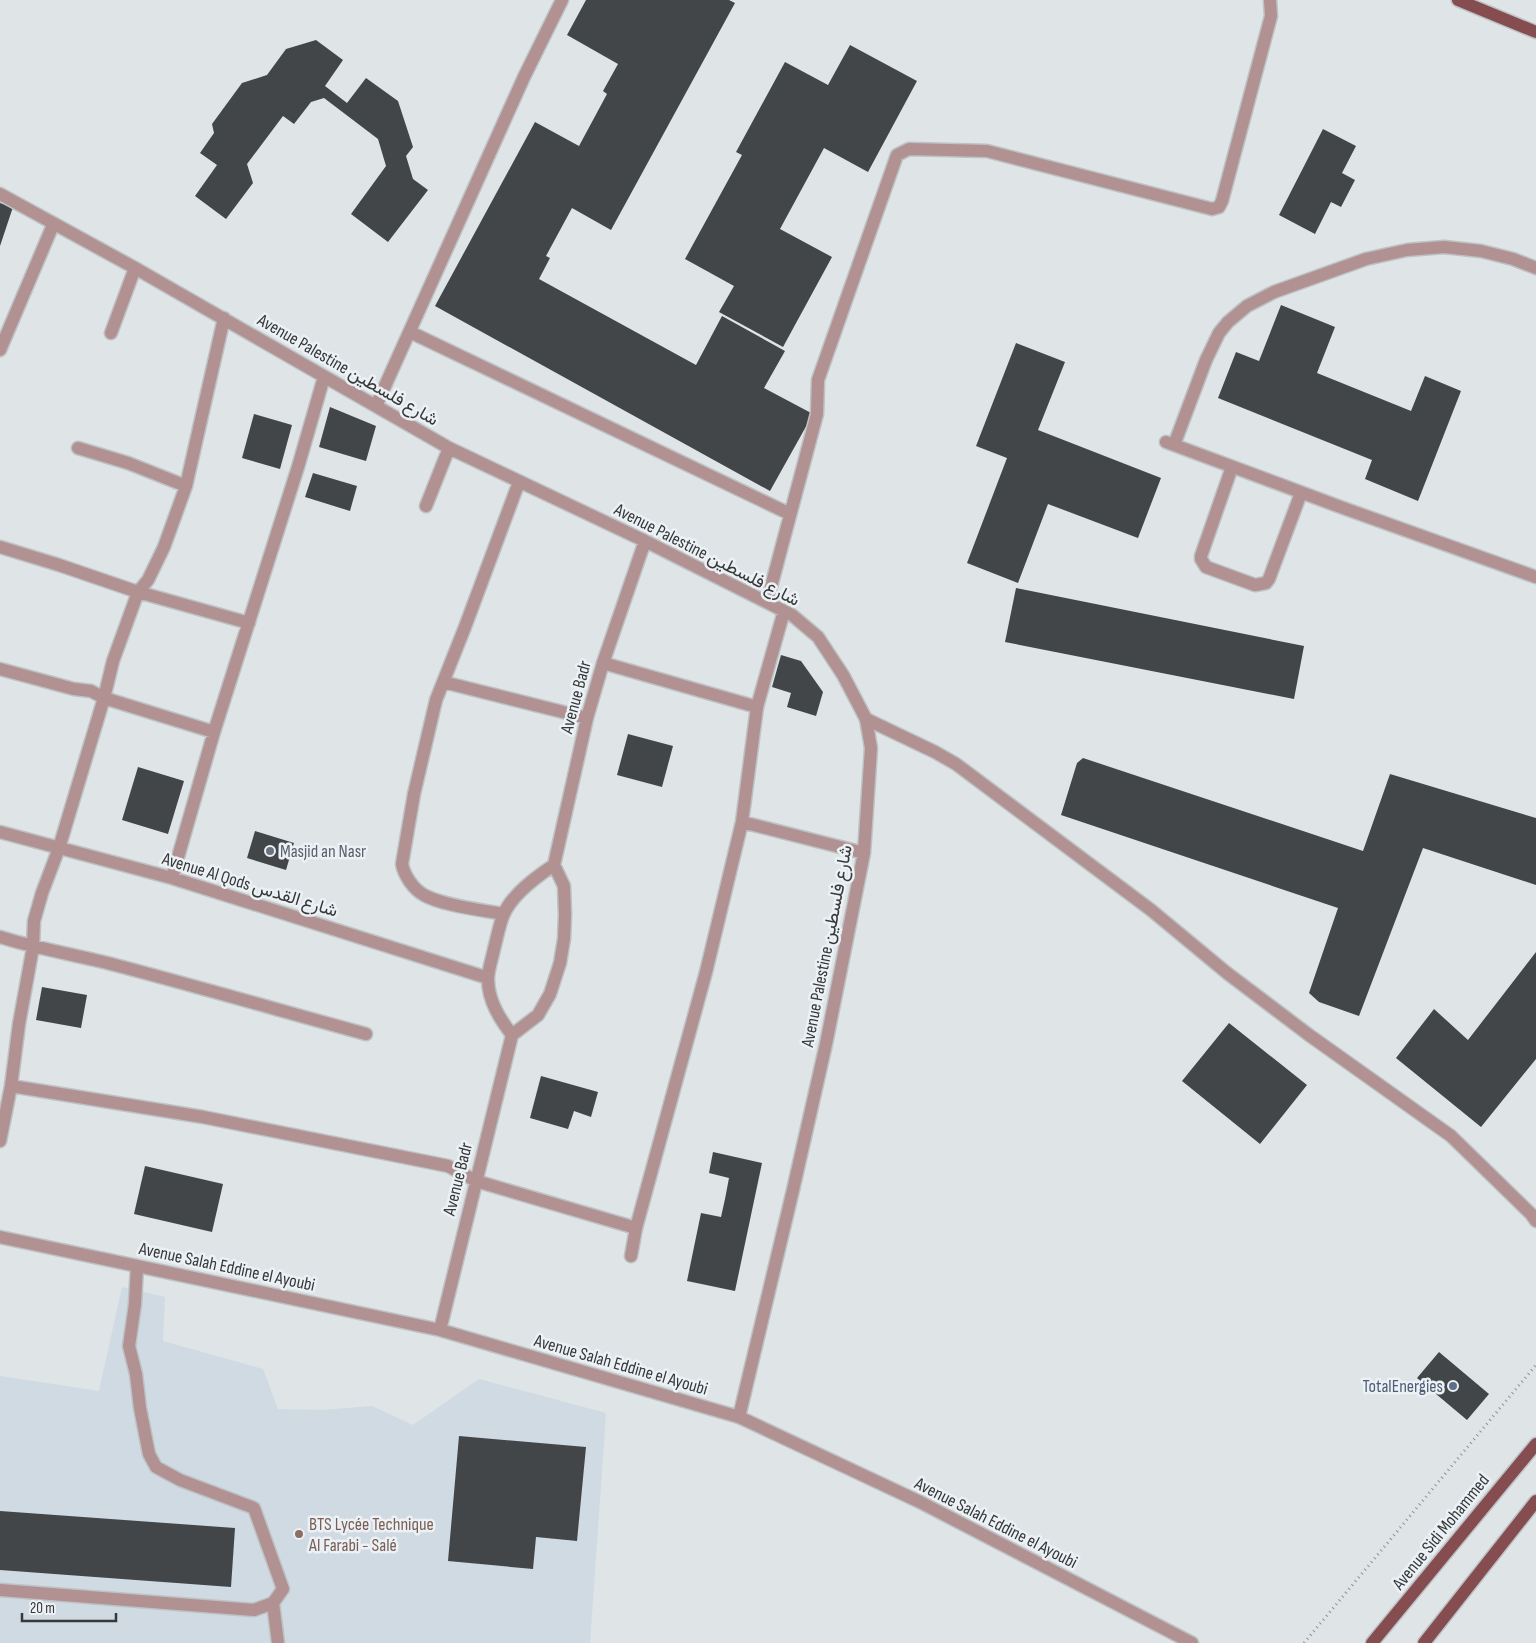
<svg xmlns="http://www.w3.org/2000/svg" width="1536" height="1643" font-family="'Sofia Sans Condensed',Vazirmatn,sans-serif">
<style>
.built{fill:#cfdae3}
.building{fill:#424649}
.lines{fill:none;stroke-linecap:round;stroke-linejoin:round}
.service-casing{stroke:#bdc2c4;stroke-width:15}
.pedestrian-casing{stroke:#bdc2c4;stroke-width:15}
.minor-casing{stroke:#bdc2c4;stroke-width:15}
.primary-casing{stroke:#bdc2c4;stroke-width:15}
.path{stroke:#8e9294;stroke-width:3;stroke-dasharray:1 4;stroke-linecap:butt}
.service{stroke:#b29192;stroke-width:12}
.pedestrian{stroke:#b29192;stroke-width:12}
.minor{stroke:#b29192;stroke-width:12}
.primary{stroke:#854d50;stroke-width:12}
.worship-dot{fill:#6b7280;stroke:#ecf1f5;stroke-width:2}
.service-dot{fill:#5c6f8a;stroke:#ecf1f5;stroke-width:2}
.education-dot{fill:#8d6e63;stroke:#ecf1f5;stroke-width:2}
.labels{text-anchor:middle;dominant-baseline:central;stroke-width:5;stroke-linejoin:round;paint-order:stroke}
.street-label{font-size:18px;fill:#363839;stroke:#ecf1f5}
.worship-label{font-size:18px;fill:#5b616d;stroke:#ecf1f5;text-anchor:start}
.service-label{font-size:18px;fill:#4e5e75;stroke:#ecf1f5;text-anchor:end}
.education-label{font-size:18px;fill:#785e54;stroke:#ecf1f5;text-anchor:start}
</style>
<rect width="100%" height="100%" fill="#dfe4e7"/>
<path class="built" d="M122,1287l43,10 -2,44 100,28 15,40 45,1 49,-4 41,19 66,-46 127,34 -16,230h-590v-267l99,15z"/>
<path class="building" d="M586,0h143l6,3 -124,227 -39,-22 -26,48 4,2 -11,21 157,86 26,-49 63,35 -21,37 49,26 -43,77 -335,-185 100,-184 44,24 28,-52 -4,-3 15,-27 -51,-29z
M316,40l27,20 -18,26 22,17 19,-25 32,23 15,46 -7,9 7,23 15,11 -40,52 -37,-28 35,-48 -8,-27 -54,-41 -13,4 -17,22 -11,-8 -36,48 6,19 -27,36 -31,-23 22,-31 -17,-12 14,-20 -2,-9 30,-41 25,-8 19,-26z
M850,45l67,36 -49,91 -44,-24 -44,81 52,28 -49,90 -64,-35 15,-26 -49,-27 57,-104 -6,-3 49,-90 43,23z
M1323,129l33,17 -14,27 13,7 -14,27 -10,-5 -16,32 -36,-19z
M0,203l13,4 -13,39z
M1281,305l54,22 -18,46 94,38 14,-35 36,15 -43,110 -53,-22 7,-19 -154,-62 18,-46 23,9z
M1016,343l49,19 -27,68 123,48 -23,60 -90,-34 -30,79 -51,-20 40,-105 -31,-12z
M330,407l46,19 -10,35 -47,-14z
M254,414l38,11 -12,44 -38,-11z
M313,473l44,13 -7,25 -45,-14z
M1016,588l288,58 -10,53 -289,-57z
M781,655l20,6 22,31 -7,24 -29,-9 4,-14 -19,-6z
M628,734l45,12 -11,41 -45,-12z
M1083,758l280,93 27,-77 146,44v67l-113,-37 -64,168 -40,-14 -10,-9 29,-85 -277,-93 16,-52z
M138,767l46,14 -16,53 -46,-14z
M255,831l39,12 -8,27 -39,-12z
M1536,952v107l-55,68 -85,-69 38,-49 34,31z
M42,987l45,8 -6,33 -45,-8z
M1229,1023l78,62 -47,59 -78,-63z
M541,1076l57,16 -7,25 -17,-6 -6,18 -38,-11z
M713,1152l49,11 -27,128 -48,-10 14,-68 20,4 4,-18 4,-21 -20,-5z
M145,1166l78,18 -11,48 -78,-18z
M1439,1352l50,42 -22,26 -50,-42z
M459,1436l127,11 -9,94 -41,-4 -3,32 -85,-8z
M0,1511l235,17 -4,59 -231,-17z"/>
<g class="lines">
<g class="service-casing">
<path id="service" d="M1232,467l-31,89v3l5,8 49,18 11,-2 3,-4 32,-86
M866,719l69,33 21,12 195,146 76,63 82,62 142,101 80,78 5,7
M0,1590l254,20 19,-7 10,-14 -29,-81 -74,-28 -24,-13 -7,-13 -9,-46 -4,-34 -7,-28 6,-42 2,-38
M273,1603l5,40"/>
</g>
<g class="pedestrian-casing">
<path id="pedestrian" d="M603,663l154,44
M476,1181l160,47"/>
</g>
<g class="minor-casing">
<path id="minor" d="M0,194l135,74 314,180 196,93 147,74 26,22 25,38 23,44 5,29 -7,105 -38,191 -33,146 -54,227
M410,332l380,182
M111,333l24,-65
M0,350l53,-125
M376,406l148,-329 38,-77
M1166,442l180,67 190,68
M1174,445l32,-85 13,-27 9,-11 19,-16 27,-14 92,-33 41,-9 37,-3 37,4 32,8 23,9
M78,448l50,15 58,23
M426,506l23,-58
M0,547l59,18 79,27 111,31
M767,602l50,-188 1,-34 79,-225 12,-6 78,2 225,58 7,-2 3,-6 49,-185 -1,-16
M0,669l74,20 17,2 13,7 110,34
M443,682l144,36
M742,822l122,31
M0,832l172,46 316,100
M172,878l42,-146 84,-265 26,-90
M503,914c-21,-4 -62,-9 -79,-19 -11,-6 -20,-20 -22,-31l12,-70 22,-94 29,-73 54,-145
M0,937c38,12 77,18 115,28 84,22 167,46 251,69
M512,1035c-12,-16 -24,-34 -24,-56 0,-9 4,-20 6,-30 3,-11 5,-23 9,-33 8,-21 33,-39 51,-51
M11,1086l192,31 245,49 28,15
M0,1141l11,-55 8,-62 14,-77 1,-26 8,-28 17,-45 45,-150 9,-37 25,-69 10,-12 16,-33 22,-61 38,-168
M0,1237l440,93 299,87 181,85 272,141
M631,1256l5,-28 70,-256 36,-150 15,-115 27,-96
M440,1330l72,-295 26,-20 12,-21 10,-31 4,-24 1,-24 -1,-29 -10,-21 33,-147 16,-55 42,-122"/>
</g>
<g class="primary-casing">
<path id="primary" d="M1458,0l78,32
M1372,1643l164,-199
M1424,1643l112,-142"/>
</g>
<path class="path" d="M1304,1643l232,-278"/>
<use href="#service" class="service"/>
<use href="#pedestrian" class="pedestrian"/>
<use href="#minor" class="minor"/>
<use href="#primary" class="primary"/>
</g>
<circle class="worship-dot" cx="270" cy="851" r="5"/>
<circle class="service-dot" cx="1453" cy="1386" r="5"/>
<circle class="education-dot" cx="299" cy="1534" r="5"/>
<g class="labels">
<g class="street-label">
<text transform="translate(348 370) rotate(30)">Avenue Palestine شارع فلسطين</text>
<text transform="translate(707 555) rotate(27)">Avenue Palestine شارع فلسطين</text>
<text transform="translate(576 697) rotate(-75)">Avenue Badr</text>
<text transform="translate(250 885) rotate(17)">Avenue Al Qods شارع القدس</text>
<text transform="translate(827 946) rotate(-79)">Avenue Palestine شارع فلسطين</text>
<text transform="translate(458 1179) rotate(-76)">Avenue Badr</text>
<text transform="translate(227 1267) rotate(12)">Avenue Salah Eddine el Ayoubi</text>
<text transform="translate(621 1365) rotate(16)">Avenue Salah Eddine el Ayoubi</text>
<text transform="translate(996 1523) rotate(27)">Avenue Salah Eddine el Ayoubi</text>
<text transform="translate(1441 1532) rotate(-51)">Avenue Sidi Mohammed</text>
</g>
<g class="worship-label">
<text x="280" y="851">Masjid an Nasr</text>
</g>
<g class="service-label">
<text x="1443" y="1386">TotalEnergies</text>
</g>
<g class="education-label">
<text x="309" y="1524">BTS Lycée Technique<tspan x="309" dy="21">Al Farabi - Salé</tspan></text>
</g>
</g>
<path d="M22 1613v8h94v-8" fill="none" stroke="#363839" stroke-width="2.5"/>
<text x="30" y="1613" font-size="15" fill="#363839" stroke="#ecf1f5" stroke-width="4" paint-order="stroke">20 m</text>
</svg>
